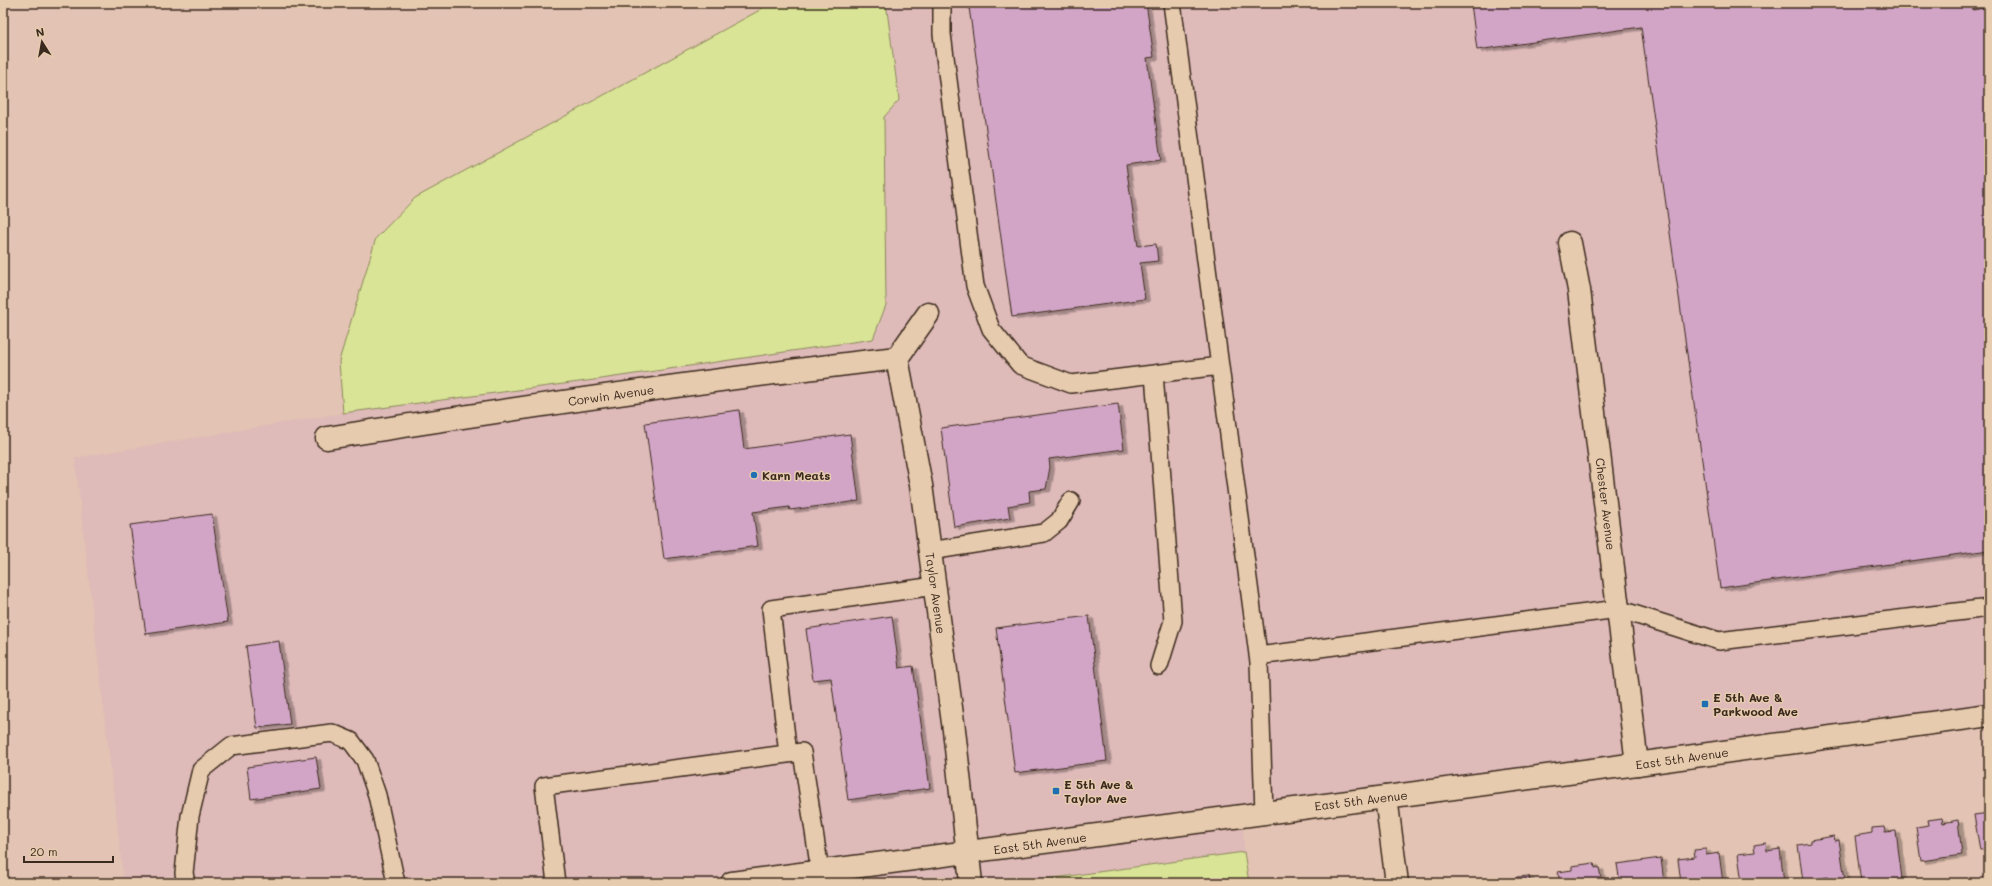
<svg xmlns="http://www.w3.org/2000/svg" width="1992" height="886" font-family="Mali,sans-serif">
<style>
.built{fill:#debab9}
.green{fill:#d9e497;stroke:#8a875a}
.building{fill:#d2a5c7;stroke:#3b2a1e;filter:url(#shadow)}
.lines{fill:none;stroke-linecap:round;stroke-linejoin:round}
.lane-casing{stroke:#3b2a1e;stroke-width:20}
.street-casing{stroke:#3b2a1e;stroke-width:25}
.secondary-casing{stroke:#3b2a1e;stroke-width:25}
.lane{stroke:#e7cbae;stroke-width:17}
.street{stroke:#e7cbae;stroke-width:22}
.secondary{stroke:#e7cbae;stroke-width:22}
.poi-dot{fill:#1f6fb2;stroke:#e7cbae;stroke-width:1.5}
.labels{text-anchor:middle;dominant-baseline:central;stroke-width:3;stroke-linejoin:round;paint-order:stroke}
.street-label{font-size:12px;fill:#3b2a1e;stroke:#e7cbae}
.poi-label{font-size:12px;font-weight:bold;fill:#3b2a1e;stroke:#e7cbae;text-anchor:start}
</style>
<defs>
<filter id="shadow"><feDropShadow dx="4.5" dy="2.5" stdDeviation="0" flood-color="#0004"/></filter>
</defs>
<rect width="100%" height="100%" fill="#e3c3b3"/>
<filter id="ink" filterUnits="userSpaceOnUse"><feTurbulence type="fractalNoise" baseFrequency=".025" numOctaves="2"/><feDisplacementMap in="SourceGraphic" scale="8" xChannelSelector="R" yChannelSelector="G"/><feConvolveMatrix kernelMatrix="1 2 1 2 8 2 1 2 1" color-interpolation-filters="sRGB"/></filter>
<g filter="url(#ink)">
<path class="built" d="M886,3h1103v706l-747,105 2,38 -229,31h-891l-49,-425 268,-45 251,-33 279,-41 13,-34 -2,-188 15,-17z"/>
<path class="green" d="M768,3h118l13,97 -15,17 2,188 -13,34 -279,41 -251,33 -4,-52 37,-123 39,-40 345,-188z
M1244,852l5,31h-215l13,-4z"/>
<path class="building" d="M998,3h148l8,54 -7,1 14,102 -35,5 12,81 18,-2 2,17 -18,2 5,36 -133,18 -43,-310z
M1471,3h501l1,7 16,-3v543l-269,38 -79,-561 -164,23z
M1118,404l6,45 -75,10 1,8 -4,22 -17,2 1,11 -22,4 2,12 -56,9 -13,-99z
M739,410l5,39 106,-15 9,67 -69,9 -1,-3 -36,5 5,34 -94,13 -19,-136z
M212,514l16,108 -82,12 -16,-109z
M892,616l7,52 14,-2 17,122 -82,12 -17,-122 -18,2 -7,-51z
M1089,616l18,145 -92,12 -19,-145z
M279,641l11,83 -33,4 -11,-82z
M316,757l5,32 -70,10 -4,-32z
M1989,813v36l-9,1 -6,-35z
M1942,818l1,5 15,-3 4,35 -41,6 -5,-34 13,-2 -1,-5z
M1884,827l1,5 11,-1 6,48 -41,4 -6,-47 17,-3v-5z
M1834,836l1,5 4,-1 6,40 -16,3 -1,-6 -25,4 -5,-36 13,-2v-3z
M1766,843l1,8 13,-2 4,34h-42l-4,-29 17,-2 -1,-7z
M1706,849v6l13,-2 4,30h-42l-3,-24 17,-2 -1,-7z
M1661,858l3,25h-44l-3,-19z
M1594,863l1,5 4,-1 3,16h-42l-2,-11 14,-2v-4z
M1529,876l1,7h-14h2l-1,-6z"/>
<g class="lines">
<g class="lane-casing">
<path id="lane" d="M942,3v31l33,252 16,43 29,36 51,19 149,-18
M1172,3l87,659 5,151
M1154,374l19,247 -14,45
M930,551l114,-18 15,-12 12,-20
M1258,656l360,-47 101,32 270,-33
M788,754l-17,-145 164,-23
M186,883l-2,-10 6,-57 11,-46 30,-24 101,-13 19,8 14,19 12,35 19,88
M556,883l-12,-97 258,-34 18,119"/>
</g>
<g class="street-casing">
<path id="street" d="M1570,243l9,47 58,474
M928,314l-31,44 24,127 33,245 17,153
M327,438c190,-30 379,-58 570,-80
M1386,797l11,86"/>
</g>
<g class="secondary-casing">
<path id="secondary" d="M732,883l905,-119 352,-49"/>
</g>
<use href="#lane" class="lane"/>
<use href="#street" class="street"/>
<use href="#secondary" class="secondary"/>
</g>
</g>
<g class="poi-dot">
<circle cx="754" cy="475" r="4"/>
<rect x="1701" y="700" width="8" height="8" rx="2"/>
<rect x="1052" y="787" width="8" height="8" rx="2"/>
</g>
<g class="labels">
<g class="street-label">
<text transform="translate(611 395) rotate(-8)">Corwin Avenue</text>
<text transform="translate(1606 504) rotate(83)">Chester Avenue</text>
<text transform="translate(936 593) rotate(82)">Taylor Avenue</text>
<text transform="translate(1682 758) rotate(-8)">East 5th Avenue</text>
<text transform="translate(1361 800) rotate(-7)">East 5th Avenue</text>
<text transform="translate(1040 843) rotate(-8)">East 5th Avenue</text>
</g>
<g class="poi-label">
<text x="762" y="475">Karn Meats</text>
<text x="1713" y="697">E 5th Ave &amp;<tspan x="1713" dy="14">Parkwood Ave</tspan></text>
<text x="1064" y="784">E 5th Ave &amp;<tspan x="1064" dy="14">Taylor Ave</tspan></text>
</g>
</g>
<rect width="1992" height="886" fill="none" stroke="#e7cbae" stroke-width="16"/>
<rect x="8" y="8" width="1976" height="870" fill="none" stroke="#3b2a1e" stroke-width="1.5" filter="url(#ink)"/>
<g transform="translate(42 42) rotate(349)" stroke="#e7cbae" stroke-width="3" paint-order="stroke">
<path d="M0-3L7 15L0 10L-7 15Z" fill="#3b2a1e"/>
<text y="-6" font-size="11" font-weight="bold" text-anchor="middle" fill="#3b2a1e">N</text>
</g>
<path d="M24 856v6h89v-6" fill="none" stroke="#3b2a1e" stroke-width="2"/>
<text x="30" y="856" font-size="12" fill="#3b2a1e" stroke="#e7cbae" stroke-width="3" paint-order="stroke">20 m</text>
</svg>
